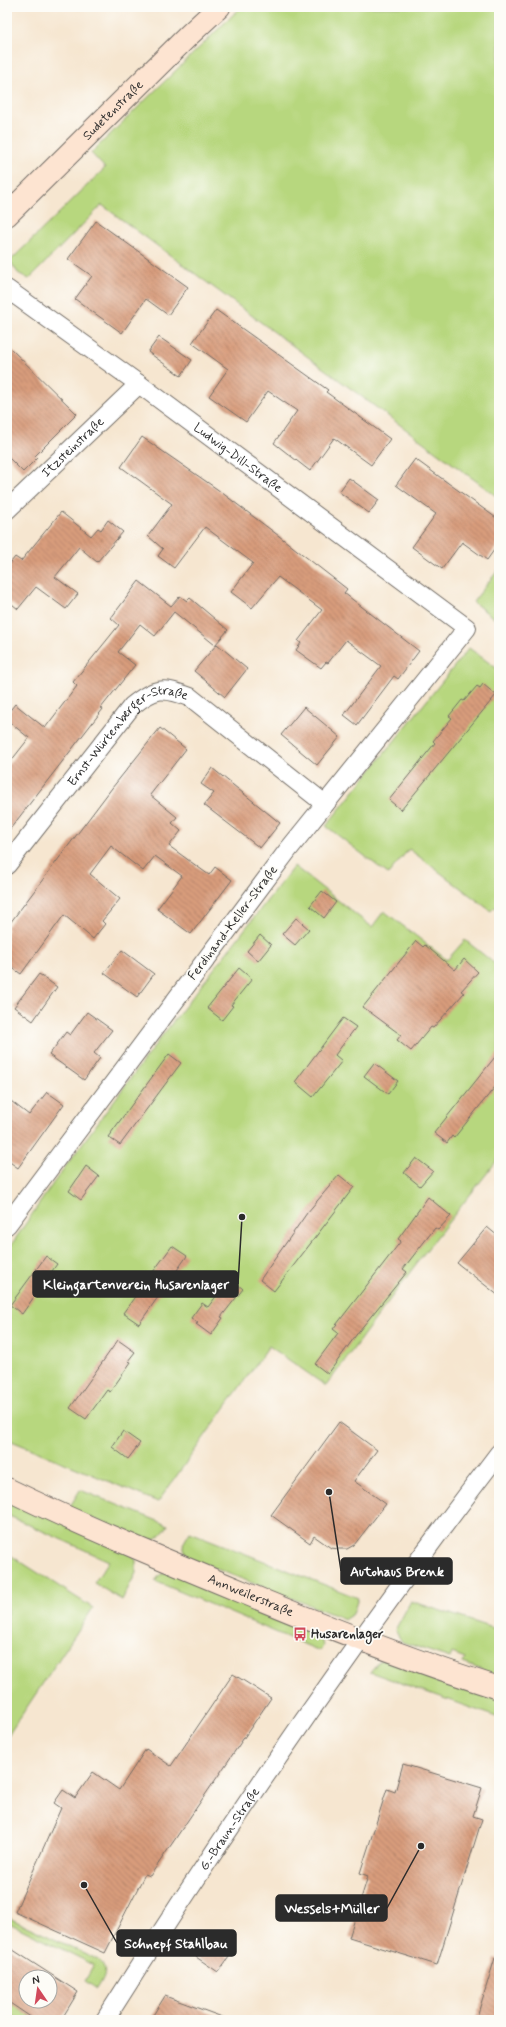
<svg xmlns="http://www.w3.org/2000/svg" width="506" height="2027" font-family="Mynerve,sans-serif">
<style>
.green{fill:#b7d77e;stroke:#718154}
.building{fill:url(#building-back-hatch);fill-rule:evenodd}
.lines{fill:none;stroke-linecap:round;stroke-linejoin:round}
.street-casing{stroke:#726c65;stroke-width:20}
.secondary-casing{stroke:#726c65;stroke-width:24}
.street{stroke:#fff;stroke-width:18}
.secondary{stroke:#fde4d1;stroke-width:22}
.labels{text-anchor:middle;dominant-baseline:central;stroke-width:3.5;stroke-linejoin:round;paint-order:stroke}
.street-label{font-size:13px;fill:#2b2b2b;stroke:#fdfcf7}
.poi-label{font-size:13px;font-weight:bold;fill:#2b2b2b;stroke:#fdfcf7;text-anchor:start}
.leader{fill:none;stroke:#2b2b2b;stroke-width:1.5}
.callout-dot{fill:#2b2b2b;stroke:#fdfcf7;stroke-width:1.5}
.callout{fill:#2b2b2b;stroke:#2b2b2b;stroke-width:1.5}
.callout-label{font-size:14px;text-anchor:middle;font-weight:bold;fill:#fff}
</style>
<defs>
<pattern id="building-back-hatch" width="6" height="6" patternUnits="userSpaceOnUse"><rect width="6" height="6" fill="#d89c7c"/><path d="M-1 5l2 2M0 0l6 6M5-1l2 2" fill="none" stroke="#af7f66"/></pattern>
</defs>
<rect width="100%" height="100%" fill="#fdfcf7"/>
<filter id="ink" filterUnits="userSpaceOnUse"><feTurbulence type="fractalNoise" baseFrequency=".025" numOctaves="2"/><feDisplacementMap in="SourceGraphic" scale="8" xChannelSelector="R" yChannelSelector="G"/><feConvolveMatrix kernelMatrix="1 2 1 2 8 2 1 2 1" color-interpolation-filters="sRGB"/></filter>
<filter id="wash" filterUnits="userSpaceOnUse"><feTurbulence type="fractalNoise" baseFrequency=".012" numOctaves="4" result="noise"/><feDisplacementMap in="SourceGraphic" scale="16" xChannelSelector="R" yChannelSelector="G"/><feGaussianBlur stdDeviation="0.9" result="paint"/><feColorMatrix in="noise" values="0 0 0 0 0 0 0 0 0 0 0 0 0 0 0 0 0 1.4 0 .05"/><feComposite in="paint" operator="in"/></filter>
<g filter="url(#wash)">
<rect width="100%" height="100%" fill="#f6e6d0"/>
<path class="green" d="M241,7h258v491l-397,-293 -73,74 -11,-6 -8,-12 95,-93 -14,-15z
M499,569v53l-26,-20z
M469,648l30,22v240l-4,-3 -4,4 -82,-62 -21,25 -62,-48z
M294,866l78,61 12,-16 63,49 18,-20 34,27v191l-74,94 -99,134 -57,-40 -111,156 -151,-63v-188l47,-69 104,-141z
M80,1490l88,35c-6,10 -10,14 -22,17l-77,-34z
M7,1497l121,54 8,9v13l-14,27 -28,-17 15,-22 -102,-46z
M190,1532l168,66 -5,16 -8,5 -154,-60 -5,-4 -3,-11z
M7,1553l86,55 -86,129z
M168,1573l10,2 131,54 12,9 2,8 -3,5 -165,-70 6,-7z
M411,1601l88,29v46l-36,-13 2,-5 -13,-5 -2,5 -48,-16 -7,-12z
M389,1659l110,37v22l-129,-46 9,-11z
M7,1917l92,43c10,10 5,18 -2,29l-12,-8 9,-16 -87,-43z
M7,2001l28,19h-15l-13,-8z"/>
<g id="blocks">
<path class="building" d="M96,221l92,66 -20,28 -22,-16 -24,34 -47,-34 17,-23 -24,-17z
M216,310l112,80 -2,2 64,47 -19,26 -37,-27 -24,33 -36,-28 23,-32 -29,-20 -22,31 -37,-26 19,-27 -36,-26z
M159,337l33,23 -11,16 -33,-24z
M7,345l70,69 -42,42 2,2 -14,14 -16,-16z
M142,437l75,52 62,47 68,53 -3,4 75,58 -21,28 -4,-3 -37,49 -13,-10 37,-49 -35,-26 -18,23 -2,-1 -5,6 -25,-18 5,-7 -3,-2 24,-31 -44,-33 -26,31 -21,-16 22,-29 -48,-36 -31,41 -16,-12 5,-7 -15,-13 24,-32 -51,-37z
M415,459l84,61v23l-12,17 -25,-18 -20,27 -30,-22 24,-33 -40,-29z
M349,478l30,22 -10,13 -30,-21z
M61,512l30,24 7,-8 3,2 7,-10 15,12 -26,30 -18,-15 -24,30 23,17 -12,15 -30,-22 -18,22 -11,-9v-33l8,-10 6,4z
M139,581l32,25 9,-10 7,5 3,-3 38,32 -13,15 -41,-33 -19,24 -15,-12 -22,28 17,13 -34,43 2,1 -96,124v-67l22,-28 -22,-18v-6l8,-10 30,24 32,-42 -4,-4 46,-57 -8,-7z
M217,644l30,25 -22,28 -31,-26z
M483,684l13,11 -95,115 -12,-10 46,-57 -2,-2 19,-23 -3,-2 13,-16 2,1 13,-15 3,2z
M304,707l36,30 -23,28 -36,-30z
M160,728l26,21 -36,46 27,22 -5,6 9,8 -12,15 40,29 6,-8 17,13 -41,54 -34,-25 25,-33 -27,-20 -12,15 -32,-25 -21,28 30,25 -18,22 3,3 -12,15 -29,-24 -43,59 -14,-10v-37l105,-139z
M212,768l68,55 -20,25 -56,-43 10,-12 -13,-9z
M322,891l14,11 -12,16 -14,-12z
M296,918l13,11 -14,16 -13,-11z
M260,935l11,10 -13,16 -11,-10z
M416,941l7,6 2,-2 30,25 9,-11 14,13 -17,19 3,2 -31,35 -2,-1 -20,24 -14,-11 4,-5 -38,-28z
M122,950l32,24 -17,23 -33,-24z
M239,968l13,11 -21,26 2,1 -11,14 -15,-12z
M39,974l18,13 -24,34 -19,-14z
M87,1012l25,18 -18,23 6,5 -16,22 -35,-25 17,-23 4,3z
M343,1018l13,9 -21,28 7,6 -29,36 -18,-15z
M499,1052v30l-45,56 -2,-2 -5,7 -13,-10z
M169,1054l12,9 -61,82 -12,-8z
M374,1063l24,18 -10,13 -24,-18z
M47,1092l17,12 -46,64 -11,-8v-62l22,17z
M416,1158l17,13 -13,15 -16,-13z
M86,1166l13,10 -18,24 -12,-9z
M339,1175l15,12 -80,104 -14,-11 47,-67z
M428,1197l23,19 -13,14 -3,-2 -32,41 4,3 -48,59 -31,43 -13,-10 23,-31 -5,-4 68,-88 -3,-2z
M487,1227l12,10v59l-42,-33z
M172,1246l15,10 -48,68 -16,-11z
M46,1256l11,8 -35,50 -12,-9z
M230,1278l13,11 -22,28 2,1 -12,17 -15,-11 2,-1 -7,-5 11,-15 6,4z
M118,1340l17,12 -7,9 3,1 -21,30 -3,-2 -21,29 -16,-11z
M339,1422l38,28 -23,31 32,23 -32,41 -7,4h-8l-8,-1 -17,-12 -4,7 -39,-28z
M123,1431l17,12 -12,16 -16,-12z
M233,1674l38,24 -121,178 -5,-2 -40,79 -90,-41 46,-104 -7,-5 9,-13 12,8 18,-26 26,18 27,-41 25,17z
M403,1764l79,24 -9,28 9,3 -45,146 -88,-27 19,-62 -8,-3 27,-84 8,3z
M206,1942l23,15 -11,15 -22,-15z
M7,1946l71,46 -17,28h-26l-28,-19zM26,1977h24v24h-24z
M495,1958l4,1v61h-23z
M165,1996l60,22 -1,2h-74z"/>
</g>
</g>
<g filter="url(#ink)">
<use href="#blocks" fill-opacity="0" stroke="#726c65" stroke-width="1"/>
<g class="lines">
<g class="street-casing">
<g id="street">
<path id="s1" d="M7,289l132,95 328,244 -179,222 -281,375"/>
<path id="s2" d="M7,510l132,-126"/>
<path id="s3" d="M7,865l125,-159c23,-19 31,-19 58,-9l135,107"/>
<path id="s4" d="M105,2020c123,-195 254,-384 394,-567"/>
</g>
</g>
<g class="secondary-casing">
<g id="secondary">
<path id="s5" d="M7,215l182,-180 30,-28"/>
<path id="s6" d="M7,1489c78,38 158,71 238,104 84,35 167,68 254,95"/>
</g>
</g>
<use href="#street" class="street"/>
<use href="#secondary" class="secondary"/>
</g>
</g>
<defs>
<g id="bus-bare" transform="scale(1.08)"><path d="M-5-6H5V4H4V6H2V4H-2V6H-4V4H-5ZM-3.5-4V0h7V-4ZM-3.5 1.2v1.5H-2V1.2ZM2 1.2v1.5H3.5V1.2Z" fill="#d1495b" stroke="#fdfcf7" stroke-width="2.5" paint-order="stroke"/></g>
</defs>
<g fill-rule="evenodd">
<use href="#bus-bare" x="300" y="1634"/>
</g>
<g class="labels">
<g class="street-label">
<text stroke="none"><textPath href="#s5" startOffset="149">Sudetenstraße</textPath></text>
<text stroke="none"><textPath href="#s2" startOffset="91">Itzsteinstraße</textPath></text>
<text stroke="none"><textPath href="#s1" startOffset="286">Ludwig-Dill-Straße</textPath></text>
<text stroke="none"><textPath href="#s3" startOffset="183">Ernst-Würtenberger-Straße</textPath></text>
<text transform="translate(233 923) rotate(-53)">Ferdinand-Keller-Straße</text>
<text stroke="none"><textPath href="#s6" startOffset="266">Annweilerstraße</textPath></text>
<text stroke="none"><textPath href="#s4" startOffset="228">G.-Braun-Straße</textPath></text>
</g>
<g class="poi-label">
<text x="311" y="1634">Husarenlager</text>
</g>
</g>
<path class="leader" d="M242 1217L238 1284M329 1492L341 1571M421 1846L387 1908M84 1885L117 1943"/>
<g class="callout-dot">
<circle cx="242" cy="1217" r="4"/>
<circle cx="329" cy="1492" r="4"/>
<circle cx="421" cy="1846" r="4"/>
<circle cx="84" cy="1885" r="4"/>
</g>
<g class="callout">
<rect x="33" y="1271" width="205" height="26" rx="4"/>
<rect x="341" y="1558" width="111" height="26" rx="4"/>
<rect x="276" y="1895" width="111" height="26" rx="4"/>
<rect x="117" y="1930" width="119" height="26" rx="4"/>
</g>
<g class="callout-label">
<text x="136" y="1289">Kleingartenverein Husarenlager</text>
<text x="397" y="1576">Autohaus Brenk</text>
<text x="332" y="1913">Wessels+Müller</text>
<text x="176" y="1948">Schnepf Stahlbau</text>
</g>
<rect width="506" height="2027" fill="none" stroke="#fdfcf7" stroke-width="24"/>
<g transform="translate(38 1989) rotate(347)"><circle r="19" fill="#fdfcf7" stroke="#a9a8a5"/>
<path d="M0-3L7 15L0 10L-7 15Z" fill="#d1495b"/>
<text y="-6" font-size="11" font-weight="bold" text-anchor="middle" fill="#2b2b2b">N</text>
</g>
</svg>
